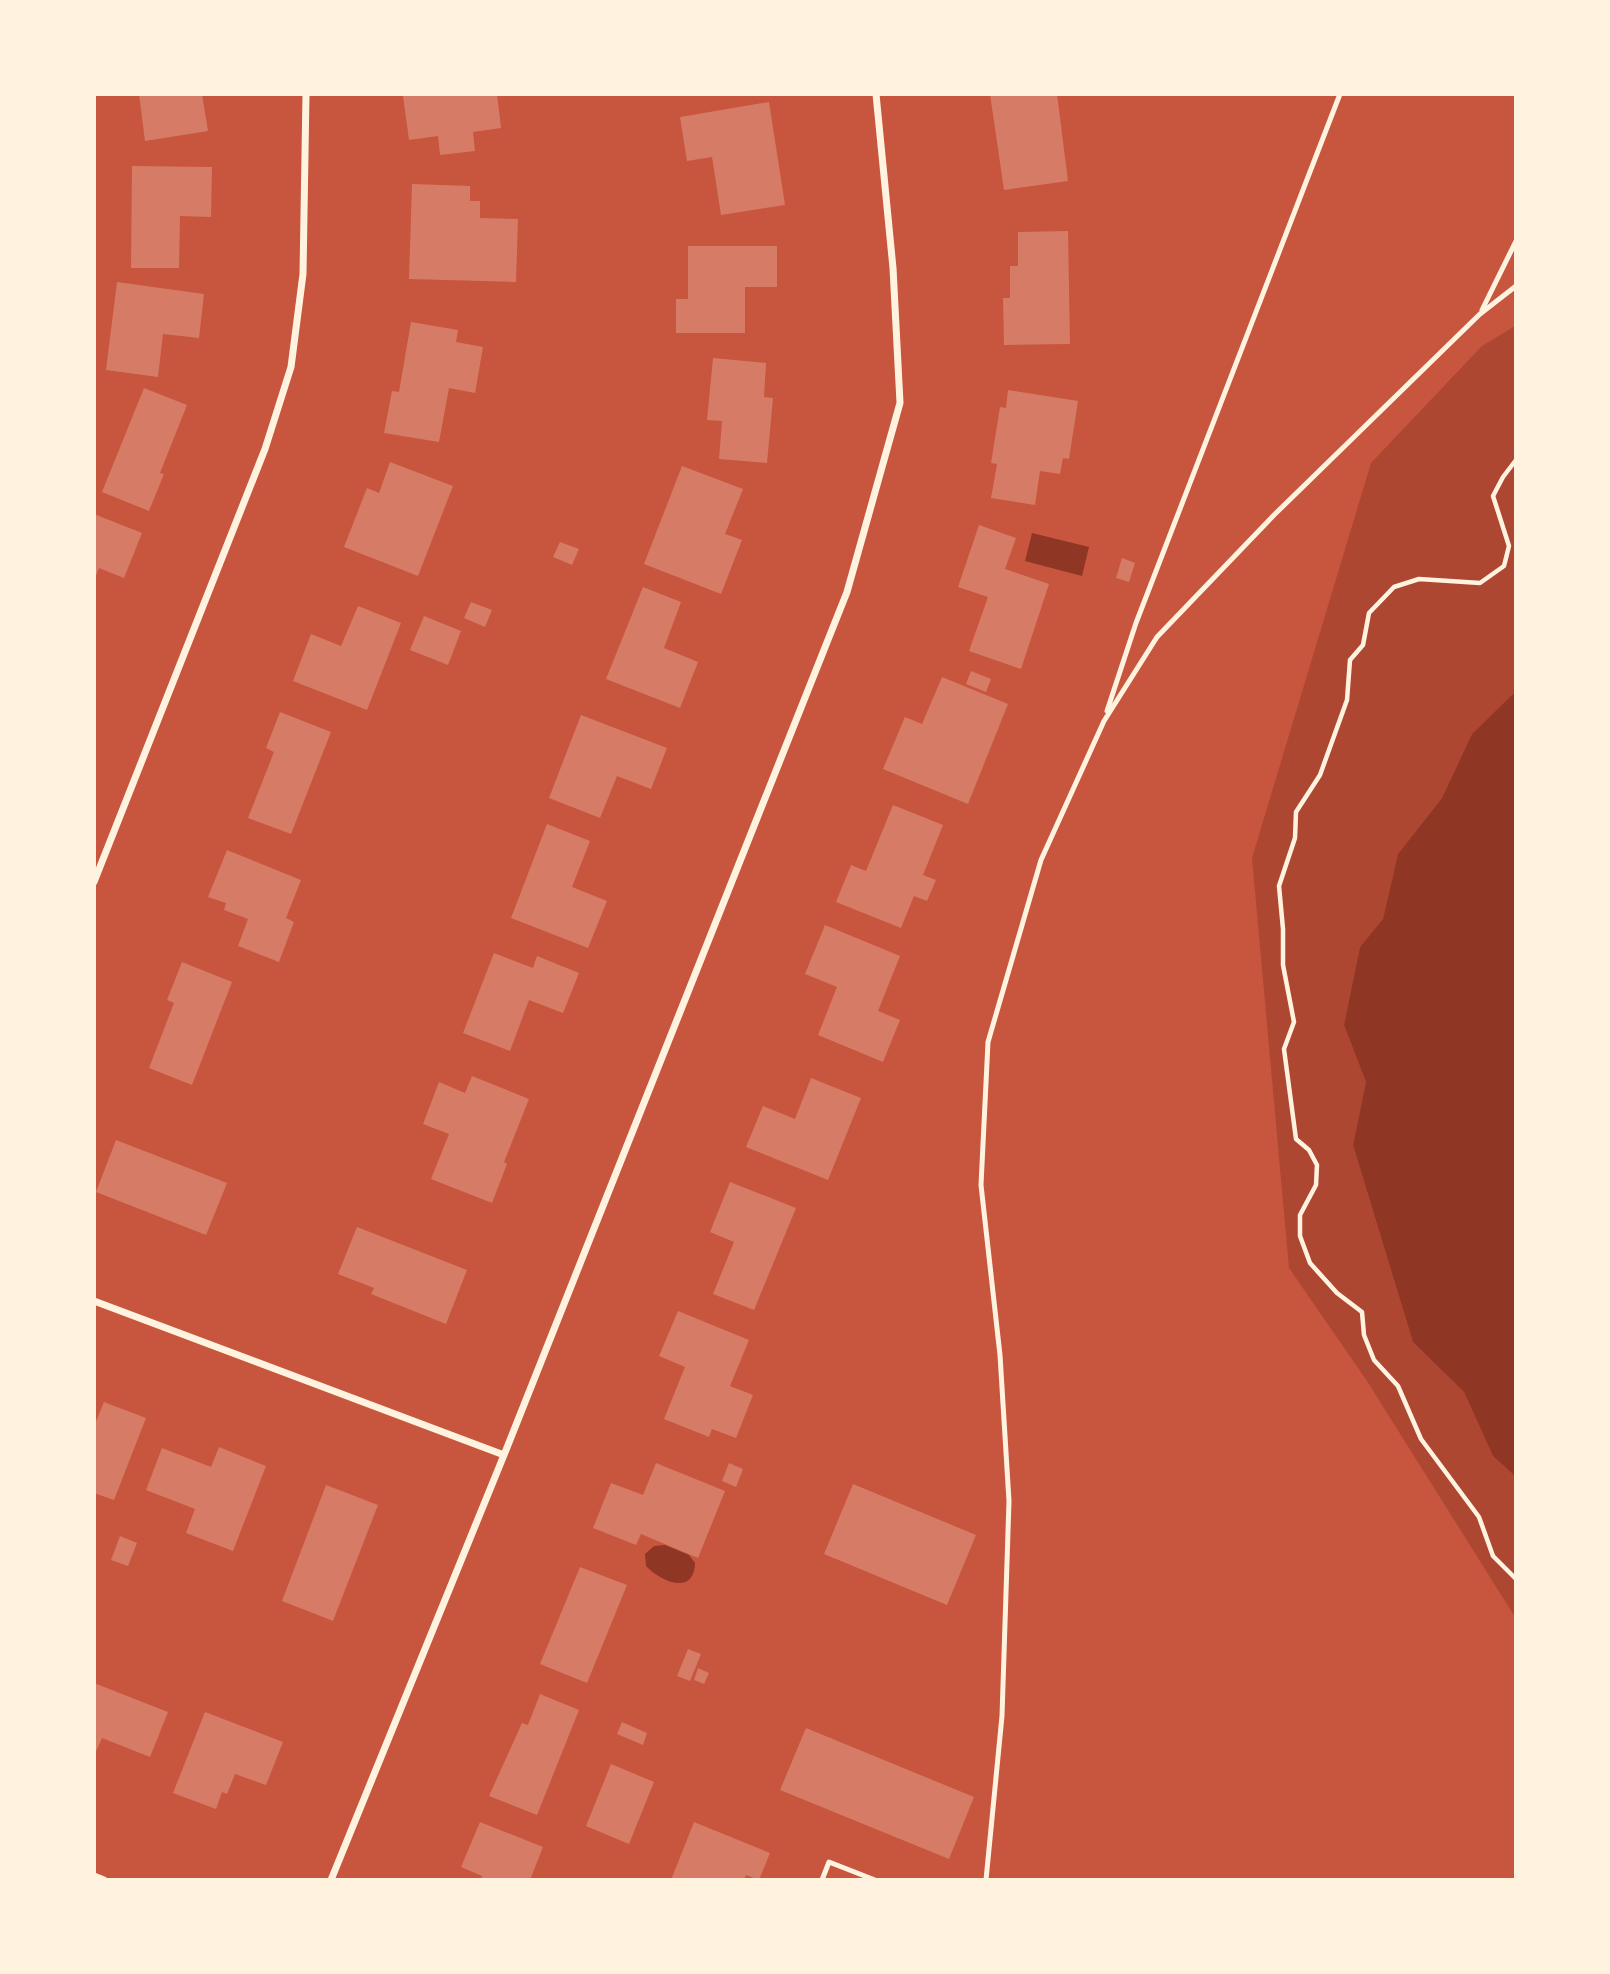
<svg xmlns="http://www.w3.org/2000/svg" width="1610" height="1974" font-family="Inter,sans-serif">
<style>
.green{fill:#ae4732}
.water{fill:#8f3625}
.building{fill:#d67c66}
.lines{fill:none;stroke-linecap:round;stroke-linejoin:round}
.path{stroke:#fff3e0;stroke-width:4.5}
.service{stroke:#fff3e0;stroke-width:5}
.minor{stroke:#fff3e0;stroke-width:7}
</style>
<rect width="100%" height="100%" fill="#c8553d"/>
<path class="green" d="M1515,326v366l-43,42 -30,64 -44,56 -15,65 -23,28 -16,78 22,57 -13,63 60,197 51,50 29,64 22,20v141l-148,-236 -78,-113 -37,-410 119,-395 111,-117z"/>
<path class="water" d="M1032,533l57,14 -7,29 -57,-15z
M1515,681v795l-22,-20 -29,-64 -51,-50 -60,-197 13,-63 -22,-57 16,-78 23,-28 15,-65 44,-56 30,-64 43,-42z
M665,1545l24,10 6,8c-1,33 -34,19 -49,3l-1,-12 9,-8z"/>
<path class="building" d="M139,94h63l6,37 -63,10z
M417,94h80l4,34 -28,4 2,19 -35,4 -2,-19 -29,4 -6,-44z
M990,94h67l11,87 -64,9z
M769,102l16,103 -64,10 -9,-58 -25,4 -7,-44z
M132,166l80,1 -1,50 -31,-1 -1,52h-48z
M412,184l58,2v15h10v17l38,1 -2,63 -107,-3z
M1068,231l2,113 -66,1 -1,-47h7v-32h8v-34z
M688,246h89v41h-32v46h-69v-34h12z
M117,282l87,12 -5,44 -36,-4 -5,43 -52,-7z
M411,322l47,8 -2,12 27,5 -8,46 -26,-5 -10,54 -55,-9 8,-42 7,1z
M713,358l53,5 -2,34 9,1 -6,65 -48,-4 3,-38 -15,-1z
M144,388l43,17 -27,68 4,1 -15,37 -47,-19z
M1008,390l70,11 -9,58 -6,-1 -3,16 -20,-3 -5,34 -44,-7 6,-34 -6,-1 9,-56 6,1z
M390,462l63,24 -35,90 -74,-29 23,-59 12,5z
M682,466l61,23 -18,45 17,6 -21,54 -77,-30z
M94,514l48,19 -18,45 -25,-10 -5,13z
M979,525l37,13 -11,31 44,15 -28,85 -52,-18 19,-54 -30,-10z
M560,542l19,7 -7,16 -19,-8z
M1122,558l13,5 -6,19 -13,-4z
M643,587l38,15 -17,46 34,14 -18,46 -74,-29z
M471,602l21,8 -7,17 -21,-9z
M358,606l43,17 -34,87 -74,-29 18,-47 30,12z
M424,616l37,15 -13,34 -38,-15z
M971,671l20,8 -5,13 -20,-8z
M942,677l66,27 -40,100 -85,-35 22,-52 17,7z
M280,712l51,20 -40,102 -43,-16 26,-66 -8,-4z
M581,715l86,33 -16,41 -34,-13 -17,42 -51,-20z
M893,805l50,20 -20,50 13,5 -9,21 -13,-5 -13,32 -65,-26 15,-37 15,6z
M547,824l43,17 -18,46 35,14 -19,47 -77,-30z
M227,850l74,30 -15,38 8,4 -15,40 -41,-16 10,-27 -24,-9 2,-7 -18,-6z
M825,925l75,31 -22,55 22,9 -17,42 -65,-27 19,-48 -32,-13z
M494,953l39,15 4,-12 42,17 -16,40 -34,-13 -19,51 -47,-18z
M182,962l50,20 -40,103 -43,-17 25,-65 -7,-3z
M472,1076l57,23 -25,63 3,2 -15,39 -61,-24 18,-45 -26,-10 16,-42 26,11z
M811,1078l50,20 -33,82 -82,-33 17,-41 32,13z
M116,1140l111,43 -21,52 -110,-43z
M730,1182l66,26 -42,102 -41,-16 21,-52 -24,-10z
M357,1227l110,43 -21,54 -75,-30 3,-6 -36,-14z
M678,1311l71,29 -19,46 23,9 -17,43 -24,-9 -3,8 -45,-18 21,-52 -26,-11z
M104,1402l42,16 -32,82 -20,-7v-67z
M219,1447l47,19 -33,85 -47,-18 9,-24 -49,-19 16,-42 49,19z
M656,1463l69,28 -27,67 -57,-24 -5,11 -43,-17 18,-45 32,12z
M729,1463l14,6 -7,18 -14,-6z
M853,1484l123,51 -29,70 -123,-51z
M326,1485l52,20 -45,116 -51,-20z
M120,1536l17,7 -9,23 -17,-6z
M580,1567l47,18 -40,98 -47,-19z
M688,1649l13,5 -11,27 -13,-5z
M698,1668l11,5 -5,11 -10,-4z
M94,1683l74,29 -18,45 -48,-19 -8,18z
M540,1694l39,16 -42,105 -48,-19 33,-73 6,2z
M205,1712l78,30 -17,43 -31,-11 -8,20 -5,-2 -6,17 -43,-16z
M622,1722l25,11 -4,12 -26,-11z
M806,1728l168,69 -25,62 -169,-69z
M611,1764l43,18 -25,62 -43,-18z
M480,1822l63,25 -13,33h-49l1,-4 -21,-9z
M694,1822l76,31 -11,27 -13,-5 -2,5h-73z"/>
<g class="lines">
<path class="path" d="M1516,460l-13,17 -10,19 16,50 -5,20 -24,17 -61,-4 -25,8 -25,26 -6,32 -13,15 -3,40 -27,75 -24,37 -1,26 -16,48 4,43v36l11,57 -10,27 12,90 13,11 8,15 -1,20 -16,30v21l10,27 27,30 25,19 2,23 10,25 24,26 23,53 58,78 14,39 23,23"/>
<path class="service" d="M1482,310l34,-69
M1107,711l29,-88 204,-529
M822,1880l7,-18 46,18
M986,1880l16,-164 7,-215 -9,-146 -19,-170 7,-143 53,-182 63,-139 53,-84 117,-122 206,-201 36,-28"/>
<path class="minor" d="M94,882l171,-433 26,-82 12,-93 3,-180
M94,1301l410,154
M94,1876l10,4
M331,1880l173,-425 343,-863 53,-189 -7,-135 -17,-174"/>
</g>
<rect width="1610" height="1974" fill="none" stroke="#fff3e0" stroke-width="192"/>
</svg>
